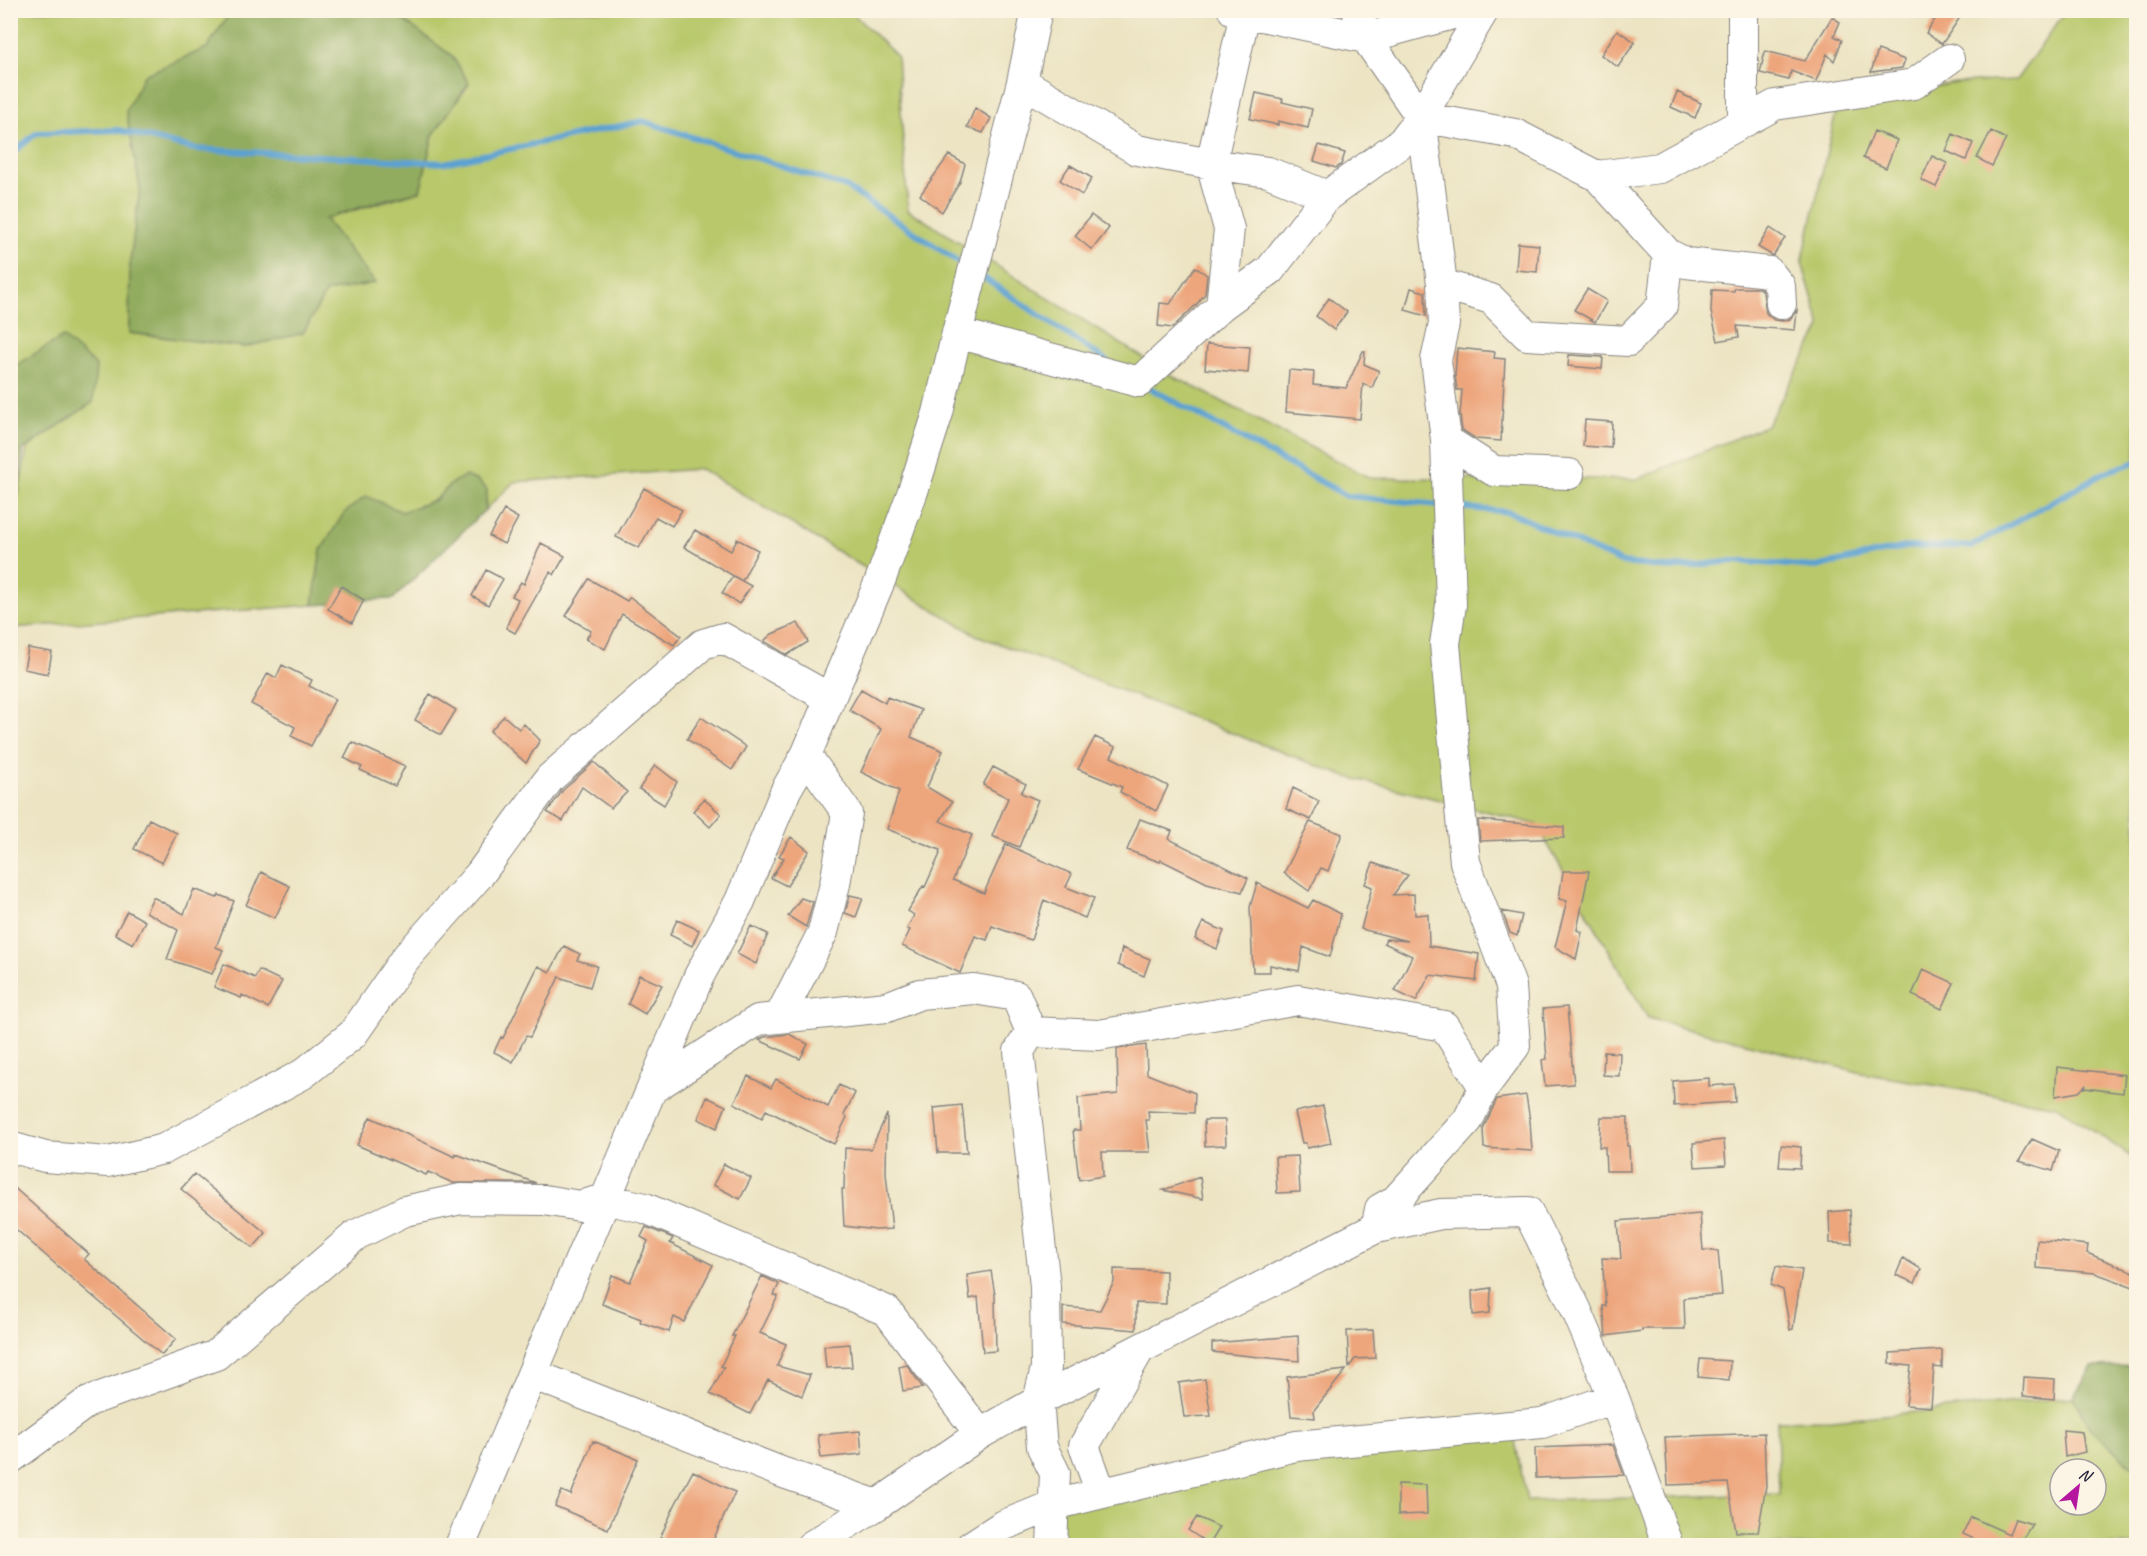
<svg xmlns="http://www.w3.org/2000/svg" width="2147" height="1556" font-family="Caveat,sans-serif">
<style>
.green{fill:#b8c86a;stroke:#6d7552;stroke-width:1.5;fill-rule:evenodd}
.forest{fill:#92ac5e;stroke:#5a674c;stroke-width:1.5}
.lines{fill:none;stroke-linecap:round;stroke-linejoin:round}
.stream{stroke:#5ca1d1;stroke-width:6}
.building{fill:#eda57b}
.minor-casing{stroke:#87837f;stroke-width:32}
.minor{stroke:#fff;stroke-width:30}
</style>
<rect width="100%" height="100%" fill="#fcf5e5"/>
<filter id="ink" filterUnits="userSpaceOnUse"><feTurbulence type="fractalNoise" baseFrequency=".0167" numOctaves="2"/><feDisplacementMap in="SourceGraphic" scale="12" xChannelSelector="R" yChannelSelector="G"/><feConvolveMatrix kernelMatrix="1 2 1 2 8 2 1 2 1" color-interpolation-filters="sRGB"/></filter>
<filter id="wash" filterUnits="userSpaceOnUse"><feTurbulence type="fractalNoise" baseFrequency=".008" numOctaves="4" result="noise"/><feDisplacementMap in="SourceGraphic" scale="24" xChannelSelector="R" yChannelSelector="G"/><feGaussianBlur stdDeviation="1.35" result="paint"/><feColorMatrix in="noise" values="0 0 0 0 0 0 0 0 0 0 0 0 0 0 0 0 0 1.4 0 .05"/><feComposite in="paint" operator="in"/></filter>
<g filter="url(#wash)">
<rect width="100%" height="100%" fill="#ece4c3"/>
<path class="green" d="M153,10l13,6 3,-5h62l-24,37 -63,27 -13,58 9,55 -10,74 -1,71 116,14 58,-14 23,-41 48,-9 -49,-64 95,-28 13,-56 36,-51 -17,-28 -61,-45h459l47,45 11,154 261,164 201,104 268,1 129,-54 54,-98 -19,-64 36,-160 118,-20 60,-3 50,-69h70v1149l-79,-54 -195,-33 -214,-55 -112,-194 -192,-48 -368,-141 -275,-166 -187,13 -29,28 2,-20 -34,-8 -18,18 -33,12 -36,-15 -45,53 -8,55 -302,23v-124l8,-11 8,-45 66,-46 -82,-26v-365z
M2073,1397l16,30 41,38 6,3v77l-1084,1 2,-41 242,-59 216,-20 15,75 252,-7 -2,-73 55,-1zM2060,1469h36v36h-36z"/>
<path class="forest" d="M231,11h160l61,45 17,27 -36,52 -13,56 -37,9 -58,19 50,64 -49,9 -23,41 -58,14 -116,-14 1,-71 10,-74 -14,-77 18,-36 63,-27z
M63,337l33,29 -3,36 -70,48 -4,44 -8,10v-128l5,-11z
M465,476l13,5 9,9 -2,20 -92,89 -29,1 -23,-13 -10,17 -18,1 8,-55 23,-37 22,-17 36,16 33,-12 18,-18z
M2136,1366v102l-6,-3 -41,-38 -16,-30 19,-30z"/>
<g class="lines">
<path class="stream" d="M10,156l26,-23 82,-3 77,19 249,14 199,-42 203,66 119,79
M981,276l126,85
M1146,386l201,110 93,9
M1456,507l53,5 114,51 47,5 64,-7 82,6 89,-20 67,-1 134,-74 30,-10"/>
</g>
<g id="blocks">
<path class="building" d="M1941,10h24l-23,34 -16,-11z
M1832,17l8,5 -6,14 8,4 -8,21 -7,-7 -11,27 -25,-10 -2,9 -29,-7 5,-22 40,10z
M1617,30l18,12 -17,25 -17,-12z
M1878,50l27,10 -3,8 -31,4z
M1677,92l24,11 -6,15 -24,-11z
M1256,93l27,6 -1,3 30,7 -4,19 -30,-7v4l-28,-6z
M975,108l16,10 -8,15 -16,-6z
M1874,131l23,9 -11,28 -23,-10z
M1991,131l15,8 -14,27 -15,-8z
M1953,134l20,9 -7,17 -20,-9z
M1319,145l26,8 -4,12 -5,3 -22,-7z
M949,155l16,9 -5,18 -18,30 -22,-17z
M1932,156l15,7 -11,24 -15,-7z
M1070,165l22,13 -10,17 -22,-15z
M1091,215l18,13 -17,22 -17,-14z
M1770,228l15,10 -12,18 -15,-9z
M1518,243l21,2 -2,27 -21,-2z
M1195,267l12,8 -2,19 -8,10 -25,24 -14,-2 2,-23 10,1z
M1411,288l14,4 1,24 -21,-6z
M1735,288h25l3,4 3,21 8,7 9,1 7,-2 7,-9 -2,20 -58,-4 2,11 -21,4 -7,-29 1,-22 22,1z
M1587,289l20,12 -12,21 -21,-12z
M1329,298l18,14 -13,18 -18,-14z
M1207,344l43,3 -2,26 -43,-4z
M1457,348l38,4 -1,6 11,1 -4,82 -25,-2 -14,-9 -2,-15 2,-25h-5l-2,-15z
M1363,351h2l-1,13 15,7 -7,17 -9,-4 -3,35 -74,-7 3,-42 25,2 -1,13 33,3z
M1569,355l34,2 -1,12 -34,-3z
M1585,420l27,2 -1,26 -28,-2z
M644,488l38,22 -10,16 -16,-9 -17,31 -23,-11z
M504,510l14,8 -14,26 -15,-8z
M695,530l36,21 6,-12 21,11 -16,31 -58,-34z
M541,543l24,13 -11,19 -4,-3 -35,61 -9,-5 12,-29 -6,-3 9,-14 3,2z
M486,570l17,9 -15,26 -16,-9z
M733,576l18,10 -12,18 -17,-11z
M589,579l38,22 3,-4 51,39 -7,9 -52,-31 -17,35 -19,-10 5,-8 -25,-15z
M341,586l23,14 -12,23 -24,-14z
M798,623l10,19 -21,13 -23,-14 8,-7z
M28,648l24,4 -4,22 -24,-5z
M282,665l30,15 -3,6 26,13 -24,47 -20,-10 4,-9 -44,-23 17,-31 8,5z
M861,689l24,14 2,-6 34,13 -10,27 32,14 -16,36 25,15 -12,19 32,14 -19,45 31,13 22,-49 66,30 -6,13 28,11 -9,20 -41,-18 -13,40 -39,-14 -5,14 -12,-4 -15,37 -58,-27 8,-16 -3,-1 7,-14 -6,-4 15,-25 2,1 15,-33 -1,-1 1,-3 -53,-21 12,-38 -38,-19 20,-43 -32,-19z
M430,694l26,16 -15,25 -26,-15z
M504,716l15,13 5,-5 16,16 -14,23 -36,-32z
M701,717l45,30 -14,23 -45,-31z
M1095,737l21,10 -5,10 57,29 -12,25 -36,-19 2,-5 -44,-18z
M352,742l53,24 -10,20 -35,-16 2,-3 -18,-9z
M594,762l33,30 -16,16 -29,-21 -19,34 -16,-9 16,-22z
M655,765l22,17 -13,23 -25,-16z
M993,767l33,17 -5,9 17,7 -19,47 -27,-11 16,-38 -25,-13z
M1293,788l26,13 -8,19 -25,-11z
M704,799l17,15 -11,13 -17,-16z
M149,819l28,14 -15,30 -28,-14z
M1140,819l32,12 -3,8 79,39 -6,14 -35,-9 -46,-23 -1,2 -33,-12z
M1478,820l86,7v11l-84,3z
M1310,822l32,12 -14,37 -7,-3 -12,23 -25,-18z
M791,837l18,14 -22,35 -16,-8 13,-20 -5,-2z
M1373,863l35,12 -15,20 21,-1 1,21 13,-1 1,32 50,8 -3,27 -46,-6 -14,26 -21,-10 17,-35 -28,-13 2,-4 22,2 -47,-12 11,-42 -7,-3z
M1563,871h26l-12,59 5,2 -6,27 -21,-12 12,-46 -8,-2z
M261,872l29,14 -15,32 -29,-13z
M1257,883l51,25 5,-8 28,14 -11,43 -27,-10 -4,24 -29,-6v7h-17l-3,-65z
M194,889l23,9 2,-3 15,6 -18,46 7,3 -11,24 -45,-15 11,-29 -32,-18 7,-15 31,17z
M850,895l13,3 -7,19 -11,-4z
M801,898l12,4 -7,25 -18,-11z
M127,911l18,10 -12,23 -18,-10z
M1502,911l20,4 -5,21 -7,-3z
M677,920l22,10 -7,16 -22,-11z
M1203,922l21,9 -7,18 -22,-10z
M751,926l17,8 -12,30 -19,-10z
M564,946l16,8 -3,6 20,6 -7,21 -31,-10 -29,60 -4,-1 -13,26 -19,-10 7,-15 2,1 35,-72 12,6z
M1122,948l28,11 -6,17 -26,-11z
M224,964l31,14 4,-8 23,11 -14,27 -26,-13 -1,3 -27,-11z
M1923,969l31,14 -12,26 -30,-14z
M639,975l23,10 -17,29 -17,-10z
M1567,1007l7,77 -29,2 -3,-26 5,-1 -4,-50z
M789,1034l19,10 -8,15 -41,-19 5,-3z
M1146,1045l1,29 48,19 -1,20 -46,-2 1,9h-3l4,32h-48l1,24 -24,4 -6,-50h7l-2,-32 40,-4 -1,-45z
M1604,1052l16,1 -1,23 -16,-1z
M2057,1067l68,8 -2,18 -38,-5 1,-3 -7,7 -24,4z
M748,1076l23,12 5,-9 52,28 11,-22 16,8 -11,22 3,2 -13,27 -68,-34 -4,8 -28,-15z
M1709,1078v8l25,-2 1,18 -61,4 -1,-25z
M1526,1095l4,26 2,30 -48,-3 -1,-19 14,-30z
M707,1097l19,9 -9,22 -19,-9z
M962,1105l5,48h-29l-4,-45z
M1323,1106l8,37 -24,5 -1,-5h-4l-7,-31z
M887,1114l-1,59 6,56 -16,1 -32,-4 -2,-37h2l1,-41 26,1z
M370,1117l85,40 1,-3 80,29h-83l-25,-11 -2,3 -69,-30z
M1601,1117h27l-1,29h2l1,25h-24l-1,-24h-6z
M1204,1120h21l1,25 -21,1z
M2032,1139l27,12 -6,20 -34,-10z
M1724,1140l2,25 -31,2 -2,-24z
M1781,1145l20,2 -1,21 -21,-1z
M1298,1156l2,36 -23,1 -2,-36z
M724,1164l27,14 -11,21 -27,-14z
M194,1174l72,59 -13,15 -72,-59z
M1200,1177l3,22 -40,-9z
M10,1184l79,70 -5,5 92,80 -14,16 -93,-79 -59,-52z
M1850,1210l2,34 -22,-1 -1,-31z
M1700,1214l3,36 15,1 4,44 -38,3 1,31h-43v2l-36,5 -3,-30h3l-4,-48 19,1 -3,-38z
M646,1227l27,11 -3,5 43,22 -29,57 -10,-5 -5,15 -29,-10 1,-3 -39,-15 10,-29 18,7 18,-41 -7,-4z
M2037,1240l51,5 -1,8 49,20v15l-41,-15 -59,-5z
M1903,1258l18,11 -6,14 -19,-8z
M1776,1266l26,4 -9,59 -3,1 -7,-40 -12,-5z
M1114,1269l52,2v33l-30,-1v27l-73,-6v-17l37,3 14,-28z
M991,1271l4,24 1,56 -13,1 -5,-55 -8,2 -3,-24z
M762,1276l17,8 -5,11 4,1 -18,37 26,11 -9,22 33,9 -8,21 -34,-16 -18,34 -40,-20 14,-27 -3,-1 14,-30h-3z
M1491,1288l-1,25 -17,2 -1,-24z
M1373,1330l2,28 -20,1 -6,8 -2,-36z
M1298,1336l1,25 -87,-9v-9z
M850,1344l2,23 -26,1 -2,-22z
M1942,1350v18l-8,-1 -3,40 -25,-2 5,-39 -21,-2v-11z
M1700,1359l30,2 -1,19 -31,-3z
M907,1365l16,23 -20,3 -4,-24z
M1346,1370l-32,40 1,8 -24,-2 -4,-39z
M2024,1377l31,2 -1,20 -31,-3z
M1205,1379l6,37 -27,1 -5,-34z
M2063,1430l19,2 3,20 -20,5z
M860,1431l2,23 -41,4 -3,-23z
M1764,1433l2,53 -8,46h-22l-8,-49 -60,2 -3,-48z
M593,1441l45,18 -30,70 -53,-23 7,-15 9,4z
M1613,1445l11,30 -88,3 -1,-30z
M693,1471l42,21 -24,53h-54l17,-38z
M1398,1484l28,1 1,29 -29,1z
M1197,1517l22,10 -10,17 -21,-14z
M1971,1517l38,17 6,-15 17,5 -10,16 12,5h-47l-24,-11z"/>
</g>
</g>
<g filter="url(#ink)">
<use href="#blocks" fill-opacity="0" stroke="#87837f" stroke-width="1.5"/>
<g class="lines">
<g class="minor-casing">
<path id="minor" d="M1233,10l133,28 101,-28
M1357,10l9,28 55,79 94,17 82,42 71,78 -6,52 -34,35 -101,-6 -36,-36 -49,-15
M1743,10v112
M1022,82l115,68 74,14 57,8 59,24
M1421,117l21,167 2,40 -8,36 10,80 48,31 75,3
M1597,176l63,-8 115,-63 139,-21 35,-25
M1668,254l18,9 83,9 11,14 1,18
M1221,306l8,-77 -18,-65 34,-151
M957,333l65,-251 15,-72
M779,1018l44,-86 12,-48 12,-71 -41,-58
M1031,1032l-12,19 26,235 1,82 -8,33 4,46 13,26 -3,73
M1031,1032l68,3 199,-35 146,26 40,61
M652,1089l106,-69 129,-13 33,-13 54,-5 42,7 15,36
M10,1147l35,10 63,5 56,-13 139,-75 50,-40 51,-74 76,-86 70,-96 153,-134 20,-6 106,60
M1376,1228l4,-19 16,-9 72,-80 16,-33 31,-41 -4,-60 -46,-124 -20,-218 6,-39 -5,-165
M532,1374l249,98 96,33
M10,1459l79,-58 127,-46 140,-120 49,-24 56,-12 83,1 36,6 25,-7 40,9 242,103 93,123
M1101,1493l-17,-47 55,-96
M460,1546l239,-570 41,-75 46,-111 20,-35 74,-174 33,-90 25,-78 19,-80 182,49 82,-76 49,-36 57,-74 75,-54 19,-25 63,-107
M811,1546l66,-41 103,-71 58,-33 338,-173 65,-14 87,-2 48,97 38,89 54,148
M971,1546l31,-20 52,-21 242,-59 246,-23 72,-25"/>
</g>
<use href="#minor" class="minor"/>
</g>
</g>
<rect width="2147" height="1556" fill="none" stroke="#fcf5e5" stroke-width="36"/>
<g transform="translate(2078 1487) rotate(29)"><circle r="28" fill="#fcf5e5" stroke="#a5a1a1" stroke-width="1.5"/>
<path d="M0-4.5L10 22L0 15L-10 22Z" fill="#b5179e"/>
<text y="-9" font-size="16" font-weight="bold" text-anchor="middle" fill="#22223b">N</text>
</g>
</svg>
